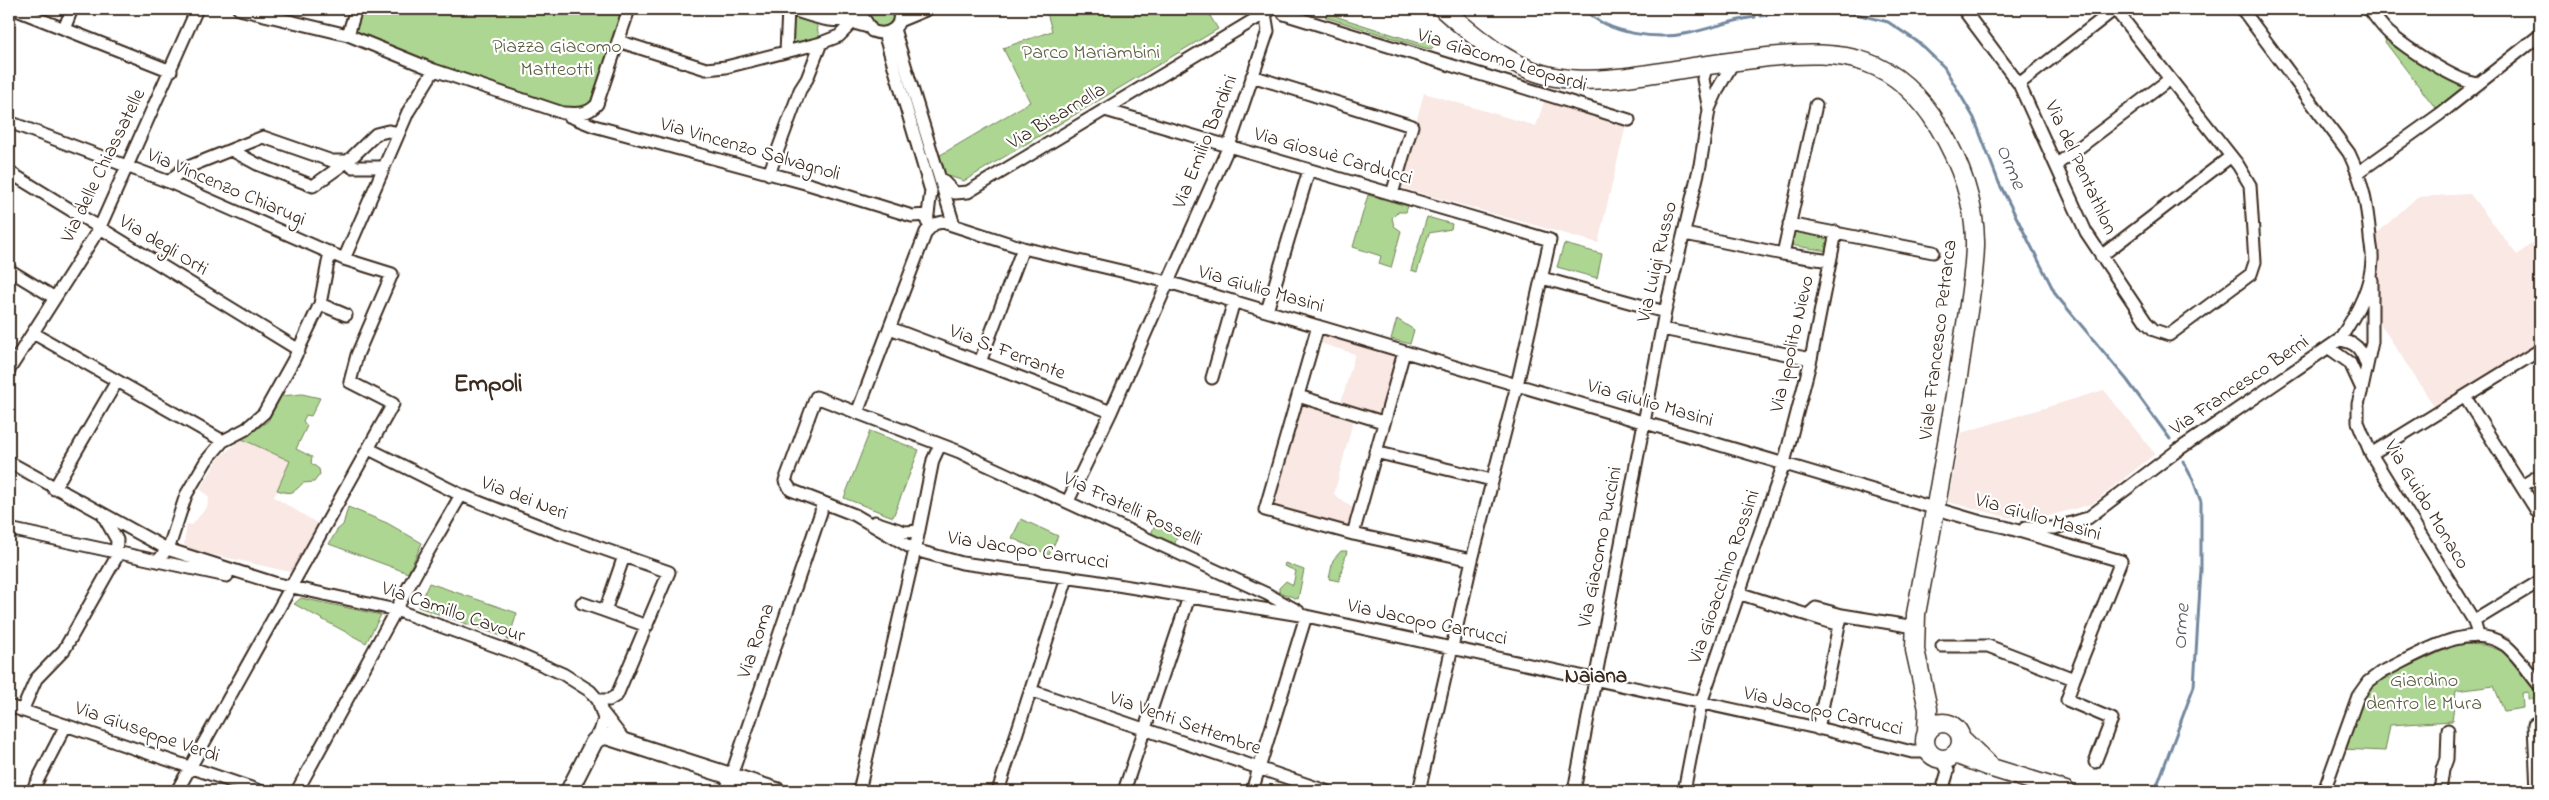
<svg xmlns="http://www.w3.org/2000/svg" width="2549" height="800" font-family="'Indie Flower',sans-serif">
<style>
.built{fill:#f9e8e3}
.green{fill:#add693;stroke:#748058}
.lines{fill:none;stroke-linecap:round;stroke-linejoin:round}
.stream{stroke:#73889e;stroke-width:3}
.street-casing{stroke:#3b2a1e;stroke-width:15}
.secondary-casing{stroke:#3b2a1e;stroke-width:20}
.primary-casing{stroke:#3b2a1e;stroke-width:21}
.street{stroke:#fff;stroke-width:11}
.secondary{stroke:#fff;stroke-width:16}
.primary{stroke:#fff;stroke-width:18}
.labels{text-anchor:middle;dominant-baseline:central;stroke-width:4.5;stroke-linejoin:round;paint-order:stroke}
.park-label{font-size:20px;fill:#5d5e41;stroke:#fff}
.street-label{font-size:20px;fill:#3b2a1e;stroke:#fff}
.water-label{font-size:21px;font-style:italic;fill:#57595e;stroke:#fff}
.neighbourhood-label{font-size:21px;font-weight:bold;fill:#3b2a1e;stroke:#fff}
.district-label{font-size:25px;font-weight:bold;fill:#3b2a1e;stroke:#fff}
</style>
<rect width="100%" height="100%" fill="#fff"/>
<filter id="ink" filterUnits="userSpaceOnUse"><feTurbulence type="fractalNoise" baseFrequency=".02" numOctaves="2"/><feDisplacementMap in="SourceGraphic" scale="10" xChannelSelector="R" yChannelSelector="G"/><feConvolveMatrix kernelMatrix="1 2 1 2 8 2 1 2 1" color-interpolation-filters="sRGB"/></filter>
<g filter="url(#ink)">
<path class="built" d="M1424,93l112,33 9,-27 81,26 -28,118 -199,-56 21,-63 -4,-2z
M2470,194l47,61 23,-18v113l-102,62 -66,-101 -2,-71 47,-43z
M1318,326l86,26 -21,70 -28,-8 -21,80 25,19 -6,21 -88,-24 33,-114 41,13 16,-55 -42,-13z
M2104,390l51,64 -63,50 -51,14h-30l-63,-16 13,-69z
M242,439l48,22 -16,36 46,28 -25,48 -107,-24 -4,-5 3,-20 5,1 15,-18 2,-10 -9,-8 4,-7 16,-25z"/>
<path class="green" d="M356,9h273l-32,95 -18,10 -231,-79z
M870,9h24l2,7 -6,11 -13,1 -8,-10z
M1046,9h175l-11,7 8,13 -254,152 -22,-7 -5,-17 93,-55 -27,-54 49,-17z
M1330,10l8,7 81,26 7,-4h3l5,7 -3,3 -6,-1 -100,-31z
M791,15l25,7 3,15 -28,8z
M2388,32l81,51 -29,31 -55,-72z
M1368,195l40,11 -2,6h-8l-6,6 2,8 7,5 -10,37 -12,-4 2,-8 -28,-9z
M1427,217l25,7 -1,5 -22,4 -12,39 -6,-2z
M1793,230l36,7 -2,14 -37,-6z
M1564,244l38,10 -5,24 -40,-11z
M1397,319l17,11 -4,14 -19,-5z
M302,394l18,4 -9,18 -5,-1 -3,6 4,5 -11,23 16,8 -1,6 8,6 1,5 -6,8 -11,1c-10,10 -11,12 -26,7l13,-29 -48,-22 26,-18 13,-25z
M870,431l49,19 -26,67 -49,-19z
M348,507l39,16 35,20 -14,30 -79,-29 8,-14 6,-5z
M1021,519l37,17 -9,19 -37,-17z
M1159,521l20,9 -6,20 -24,-11 7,-17z
M1341,551h6l-8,30 -10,-2 4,-19z
M1285,563l19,7 -6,29 -19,-7v-4l7,-7 7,4 3,-14 -12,-5z
M429,583l88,30 -9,28 -1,-3 -89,-31z
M301,598l80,17 -15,28 -72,-39z
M2458,644l27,1 19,7 36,46 -12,2v-8l-6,1 1,15 -19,3 -10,-25 -38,5 -4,30 -62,4 -5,26 -43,-2 21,-53 19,-18z"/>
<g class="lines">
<path class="stream" d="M1584,9c24,26 74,31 106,24 22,-5 43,-13 65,-16
M1761,16l42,-7 41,2 44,11 30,20 26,25 30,51 25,65 57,112 71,85 43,59
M2155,791l39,-105 7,-116v-68l-8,-22 -10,-19"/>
<g class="street-casing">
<path id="street" d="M14,9l157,62
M239,9l109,26
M356,9l-8,26 86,35 129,43c14,1 25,2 34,-9l32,-95
M790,9c26,8 52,21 75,1
M1281,9l3,5 345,106
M1963,9l56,75 67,148 60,90 8,8 15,5 82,-61 4,-12 -5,-77 -12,-20 -123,-156
M2369,9c6,7 12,17 20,24 17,15 68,49 89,51
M1265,13l3,18 -39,115 -61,136 813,240 24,5 116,34 -47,118 -86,-33h-46
M865,20l7,11c17,7 32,-5 26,-22
M899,21l29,-12
M64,29l8,-20
M894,29l60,196
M884,33l47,158 -4,31
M618,41l88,28 20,-2 95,-24 18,-7 11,-11 4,-2 14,4
M786,52l2,-43
M1252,76l160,50 -20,68
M2019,84l96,-75
M1709,109l10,-22 15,-26
M1105,110l445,130 -33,145 -45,175 -53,231
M569,116l25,10 211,57 107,33 16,-1
M9,122l160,60 175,77 48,15 -35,81 -7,27 43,22 -216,387
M231,150l26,14 56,22 35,-25 28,-27 12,-3 11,2
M2056,165l114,-86
M9,172l290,178
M2359,172l81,-58 100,-79
M769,174l31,-84 7,-11 14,-36
M940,178l15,15 13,-1 304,-183
M169,182l14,-13 80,-32 69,24h16l4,6h32
M1789,224l144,28
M1685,234l98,20 33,-149
M1783,254l47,7
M2101,256l129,-99
M344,259l64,-147 26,-42
M9,270l46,28
M1542,278l123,34
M320,304l26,11
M1267,311l42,-141
M1318,326l-53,184 88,24 119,26
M890,328l221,84
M1662,329l149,30
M33,333l190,108
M2339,340c17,2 22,9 27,24
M2329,348l21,15 12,26 10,-47v-62
M980,362l43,-114 145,34 -57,130 -43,89
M9,370l90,-141 98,-220
M1212,378l22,-77
M2362,389l-4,15v18l13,32 103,167 4,14
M1298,396l85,26
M2465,397l75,119
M857,413l69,-181 8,-8 9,-2 80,26
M940,445l-7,15 -18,90 -60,-35 -64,-25 -6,-9 31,-84 144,55 18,9 289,133 31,17
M369,449l92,46 97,38 111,39 -52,123 -8,5h-11
M1375,452l117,28
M2371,454l169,-104
M9,462l158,87 107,34 122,27 119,43 48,21 27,17 8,9 6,19 -6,19
M2522,486l18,-11
M54,489l63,-108
M875,522l30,10 13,-1
M2025,528h30l33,-10 90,-68 161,-110c16,-23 32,-51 33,-80 1,-8 -2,-16 -2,-23 -3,-33 -7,-55 -21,-84l-107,-144
M9,529l218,47
M1353,534l51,-182
M624,556l-19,55 42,15
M159,560l11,-16 16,-49 20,-34 17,-20 23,-12 18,-16 30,-54 26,-55 10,-52
M1738,593l101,32 3,-10 73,12
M582,603l23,8
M1808,615l8,-7 26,7
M2474,621l66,-40
M2074,679l-7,21 45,19 -17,43
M1032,691l294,100
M9,706l251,85
M22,711l14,-32 28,-29 52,-92 1,-18 -13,-23
M603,713l21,27
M1818,729l21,-104
M1942,760l6,11 -6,20
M32,791l34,-66
M297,791l124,-227 40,-69
M726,791l95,-279 1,-10
M859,791l56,-241 47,13 131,18 213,35 520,114 86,22h16
M998,791l69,-213
M1124,791l65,-194
M1252,791l54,-175
M1574,791l91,-479 35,-147 9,-55 -6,-31 4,-14
M1684,791l17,-88 83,-240 27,-104 25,-127
M2324,791l34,-95 10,-14 12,-9c35,-16 88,-54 125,-28 13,10 24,28 35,41
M2440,791l3,-21 4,-11 1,-29
M2537,791l-3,-66 6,-4"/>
</g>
<g class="secondary-casing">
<path id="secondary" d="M569,791l25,-49 4,-4 8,-2 171,55"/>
</g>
<g class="primary-casing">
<path id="primary" d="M1444,10c33,28 67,59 111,67 40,7 80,-1 120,-7 31,-5 62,-9 93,-13 77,-8 128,-1 171,70 21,35 37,78 36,119 -1,35 -8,70 -13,104 -13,89 -30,176 -46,264l-1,36 13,59 -1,21
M1925 741a18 18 0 1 1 36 0a18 18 0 1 1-36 0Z
M1955,754l37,14 -31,-30
M1992,768l74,23"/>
</g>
<use href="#street" class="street"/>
<use href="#secondary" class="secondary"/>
<use href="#primary" class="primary"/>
</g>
</g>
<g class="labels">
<g class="park-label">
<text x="557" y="47">Piazza Giacomo<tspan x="557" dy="23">Matteotti</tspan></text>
<text x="1091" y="53">Parco Mariambini</text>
<text x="2424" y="681">Giardino<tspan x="2424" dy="23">dentro le Mura</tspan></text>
</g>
<g class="street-label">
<text transform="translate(1502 61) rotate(17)">Via Giacomo Leopardi</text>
<text transform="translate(1057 117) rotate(-31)">Via Bisarnella</text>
<text transform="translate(1206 142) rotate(-68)">Via Emilio Bardini</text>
<text transform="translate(750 150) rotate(16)">Via Vincenzo Salvagnoli</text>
<text transform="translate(1333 157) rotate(16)">Via Giosuè Carducci</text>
<text transform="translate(104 166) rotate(-64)">Via delle Chiassatelle</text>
<text transform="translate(2080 168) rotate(65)">Via del Pentathlon</text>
<text transform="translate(226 188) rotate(23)">Via Vincenzo Chiarugi</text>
<text transform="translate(163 246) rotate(31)">Via degli Orti</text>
<text transform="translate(1658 262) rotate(-77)">Via Luigi Russo</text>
<text transform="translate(1261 290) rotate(16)">Via Giulio Masini</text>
<text transform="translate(1939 340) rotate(-83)">Viale Francesco Petrarca</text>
<text transform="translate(1793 344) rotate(-77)">Via Ippolito Nievo</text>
<text transform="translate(1007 353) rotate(21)">Via S. Ferrante</text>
<text transform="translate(2240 386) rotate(-34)">Via Francesco Berni</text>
<text transform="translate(1650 404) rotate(16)">Via Giulio Masini</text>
<text transform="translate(524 499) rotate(21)">Via dei Neri</text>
<text transform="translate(2426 505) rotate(59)">Via Guido Monaco</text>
<text transform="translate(1132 510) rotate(25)">Via Fratelli Rosselli</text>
<text transform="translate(2038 518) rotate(16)">Via Giulio Masini</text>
<text transform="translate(1601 547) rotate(-79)">Via Giacomo Puccini</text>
<text transform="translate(1028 551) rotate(9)">Via Jacopo Carrucci</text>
<text transform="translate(1725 577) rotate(-71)">Via Gioacchino Rossini</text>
<text transform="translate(453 613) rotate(19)">Via Camillo Cavour</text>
<text transform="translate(1427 623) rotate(12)">Via Jacopo Carrucci</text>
<text transform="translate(757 641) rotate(-71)">Via Roma</text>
<text transform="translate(1823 712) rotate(13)">Via Jacopo Carrucci</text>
<text transform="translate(1185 724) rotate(19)">Via Venti Settembre</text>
<text transform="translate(147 733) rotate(19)">Via Giuseppe Verdi</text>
</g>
<g class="water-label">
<text transform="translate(2010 167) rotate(67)">Orme</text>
<text transform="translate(2182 627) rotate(-86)">Orme</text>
</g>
<g class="neighbourhood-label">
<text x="1596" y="677">Naiana</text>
</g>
<g class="district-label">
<text x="488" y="385">Empoli</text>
</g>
</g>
<rect width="2549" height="800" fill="none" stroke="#fff" stroke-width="30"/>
<rect x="15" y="15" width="2519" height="770" fill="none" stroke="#3b2a1e" stroke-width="2" filter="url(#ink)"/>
</svg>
